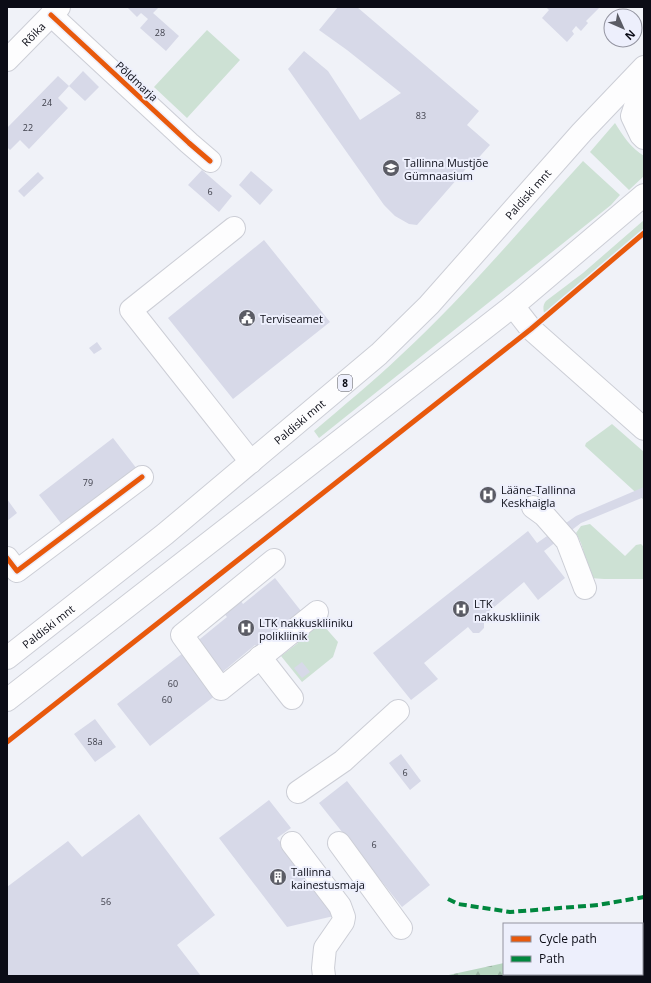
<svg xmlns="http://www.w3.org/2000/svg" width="651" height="983" font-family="'Open Sans',sans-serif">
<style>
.grass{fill:#cde1d4}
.forest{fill:url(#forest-firs)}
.building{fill:#d7d9e8}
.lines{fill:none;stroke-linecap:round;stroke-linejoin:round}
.minor-casing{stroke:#ccced6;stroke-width:24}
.major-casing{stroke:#ccced6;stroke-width:24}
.minor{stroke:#fdfdfe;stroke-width:22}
.major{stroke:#fdfdfe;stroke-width:22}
.quiet{stroke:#00873e;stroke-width:4;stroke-dasharray:8 4;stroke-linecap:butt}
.cycleway-casing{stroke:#edeffc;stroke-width:8}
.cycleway{stroke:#e8590c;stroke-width:5}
.labels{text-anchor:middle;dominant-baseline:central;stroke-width:4;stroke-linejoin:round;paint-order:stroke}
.number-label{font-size:9px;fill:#3e3f4a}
.shield{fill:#edeffc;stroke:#4f505b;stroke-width:1}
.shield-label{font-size:10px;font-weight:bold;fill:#0b0c16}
.street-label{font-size:11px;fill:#0b0c16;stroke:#edeffc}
.poi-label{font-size:11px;fill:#0b0c16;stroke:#edeffc;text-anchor:start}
</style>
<defs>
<pattern id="forest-firs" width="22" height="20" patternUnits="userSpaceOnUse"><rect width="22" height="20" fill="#b8d6c1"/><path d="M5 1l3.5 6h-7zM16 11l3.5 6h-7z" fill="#9db6a5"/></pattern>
</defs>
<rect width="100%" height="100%" fill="#f0f2f8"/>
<path class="grass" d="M207,30l33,30 -53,58 -33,-31z
M615,123c8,13 16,25 29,33v20l-15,14 -39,-38z
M583,161l37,34 -9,10 -292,233 -5,-7c29,-25 59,-49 87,-76 65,-60 122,-129 182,-194z
M644,220v10l-100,83c-1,-5 -1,-8 2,-12l37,-28z
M612,424l32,28v48l-59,-54 1,-3 18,-13z
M590,524l35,32 11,-11 5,-1 3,3v32h-40l-14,-1 -6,-8v-17l-3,-10 -5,-10 5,-7z
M316,617l22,25 -5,15 -31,25 -21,-26 17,-13 -5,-8z"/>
<path class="forest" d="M642,933h2v43h-200l60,-13v11h138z"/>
<path class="building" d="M127,7h32l-6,6 26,23 -13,15 -26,-23 8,-9 -7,-6 -4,4z
M338,7h19l122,104 -12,14 23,20 -17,19 -2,-1 -54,62 -8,-1 -14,-8 -11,-11 -96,-136 16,-18 24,20 32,49 41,-27 -54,-43 -28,-20z
M546,7h54l-14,14 2,2 -7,8 -5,-5 -4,5 2,3 -7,8 -25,-24 7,-8z
M83,71l16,16 -14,14 -16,-15z
M58,76l11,10 -11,12 10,10 -39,41 -9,-9 -10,10 -3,-3v-19z
M202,170l30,26 -13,16 -31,-27z
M251,171l22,19 -13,15 -21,-20z
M38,172l6,6 -20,19 -6,-6z
M264,240l66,82 -97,77 -65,-81z
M97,342l5,7 -8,5 -5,-6z
M113,438l24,31 -74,57 -24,-31z
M644,487v10l-63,26 -37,28 21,27 -27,22 -14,-18 -43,36 3,5v5l-5,5h-6l-5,-6 -44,36 14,16 -27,21 -38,-47 155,-122 9,12 39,-27z
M7,499l10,14 -10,8z
M275,578l26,33 -36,28 3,4 -9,7 -4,-5 -35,29 -25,-31 32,-26 -6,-7 17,-13 5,7z
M183,653l33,42 -66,51 -33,-42z
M302,662l8,10 -8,6 -8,-10z
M95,719l21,28 -21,15 -21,-28z
M401,754l20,27 -11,9 -21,-27z
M347,781l83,104 -28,22 -83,-104z
M269,800l22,28 -14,10 61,77 -51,12 -68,-89z
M139,814l76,101 -38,30 24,31h-194v-89l61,-46 14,16z"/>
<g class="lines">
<g class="minor-casing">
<g id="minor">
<path d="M51,15l138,128 21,18"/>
<path id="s1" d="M7,60l52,-53"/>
<path d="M234,228l-103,82 120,152"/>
<path d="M513,306l18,23 113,100"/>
<path d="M533,507l11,8 23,26 18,47"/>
<path d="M7,558l10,13 125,-94"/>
<path d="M274,560l-92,75 39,54 96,-77"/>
<path d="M260,657l32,41"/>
<path d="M298,792l45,-31 55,-50"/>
<path d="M292,843l48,63 4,11 -1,5 -18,26 -2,20 1,8"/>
<path d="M339,843l62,85"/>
</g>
</g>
<g class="major-casing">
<g id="major">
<path d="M644,79l-12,37 9,19 3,3"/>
<path id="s2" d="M7,658l158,-124 214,-180 50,-49 153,-173 62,-65"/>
<path d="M7,700l506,-394 131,-111"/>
</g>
</g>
<use href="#minor" class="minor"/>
<use href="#major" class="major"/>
<path class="quiet" d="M448,899l10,5 52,8 88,-7 46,-8"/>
<g class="cycleway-casing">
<path id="cycleway" d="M51,15l138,128 21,18
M7,558l10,13 125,-94
M7,742l524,-413 113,-96"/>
</g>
<use href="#cycleway" class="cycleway"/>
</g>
<defs>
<g id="school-disc" transform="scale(0.9)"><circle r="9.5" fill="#5b5c65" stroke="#edeffc"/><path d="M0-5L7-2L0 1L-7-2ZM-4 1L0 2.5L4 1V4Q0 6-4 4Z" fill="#fff"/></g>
<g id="civic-disc" transform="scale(0.9)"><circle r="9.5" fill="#5b5c65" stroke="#edeffc"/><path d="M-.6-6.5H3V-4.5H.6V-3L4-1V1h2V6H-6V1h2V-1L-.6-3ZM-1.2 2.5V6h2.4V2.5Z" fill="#fff"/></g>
<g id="hospital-disc" transform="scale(0.9)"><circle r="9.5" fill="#5b5c65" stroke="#edeffc"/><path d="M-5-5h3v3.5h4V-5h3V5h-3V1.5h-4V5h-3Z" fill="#fff"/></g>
<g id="building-disc" transform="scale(0.9)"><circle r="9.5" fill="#5b5c65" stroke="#edeffc"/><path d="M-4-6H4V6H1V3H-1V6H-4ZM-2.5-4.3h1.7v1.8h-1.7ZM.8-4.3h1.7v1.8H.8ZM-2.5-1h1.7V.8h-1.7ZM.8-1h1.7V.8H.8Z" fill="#fff"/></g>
</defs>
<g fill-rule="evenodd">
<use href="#school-disc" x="391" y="168"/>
<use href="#civic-disc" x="247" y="318"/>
<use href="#hospital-disc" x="488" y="495"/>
<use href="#hospital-disc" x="461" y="609"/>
<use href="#hospital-disc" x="246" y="628"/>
<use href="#building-disc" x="278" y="877"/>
</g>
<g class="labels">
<g class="number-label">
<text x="160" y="32">28</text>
<text x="47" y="102">24</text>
<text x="421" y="115">83</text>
<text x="28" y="127">22</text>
<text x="210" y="191">6</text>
<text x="88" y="482">79</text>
<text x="173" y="683">60</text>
<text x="167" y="699">60</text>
<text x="95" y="741">58a</text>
<text x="405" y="772">6</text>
<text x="374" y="844">6</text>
<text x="106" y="901">56</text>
</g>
<rect class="shield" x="338" y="375" width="14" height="16" rx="3"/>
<g class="shield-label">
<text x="345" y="383">8</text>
</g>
<g class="street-label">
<text stroke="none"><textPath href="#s1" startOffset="37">Rõika</textPath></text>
<text transform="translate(137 81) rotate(43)">Põldmarja</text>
<text stroke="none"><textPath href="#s2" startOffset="699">Paldiski mnt</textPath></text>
<text stroke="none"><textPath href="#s2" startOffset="376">Paldiski mnt</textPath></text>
<text stroke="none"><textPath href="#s2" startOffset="52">Paldiski mnt</textPath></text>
</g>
<g class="poi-label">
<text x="404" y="162">Tallinna Mustjõe<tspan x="404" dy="13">Gümnaasium</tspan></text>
<text x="260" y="318">Terviseamet</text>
<text x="501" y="489">Lääne-Tallinna<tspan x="501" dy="13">Keskhaigla</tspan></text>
<text x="474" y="603">LTK<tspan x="474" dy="13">nakkuskliinik</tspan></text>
<text x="259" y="622">LTK nakkuskliiniku<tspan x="259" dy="13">polikliinik</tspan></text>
<text x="291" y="871">Tallinna<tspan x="291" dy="13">kainestusmaja</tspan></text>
</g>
</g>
<rect width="651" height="983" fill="none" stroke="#0b0c16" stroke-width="16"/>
<rect x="503" y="923" width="140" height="52" fill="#edeffc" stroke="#9394a0"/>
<rect x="511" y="936" width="20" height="6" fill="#e8590c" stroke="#9394a0"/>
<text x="539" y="943" font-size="12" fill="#0b0c16">Cycle path</text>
<rect x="511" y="956" width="20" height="6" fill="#00873e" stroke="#9394a0"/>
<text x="539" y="963" font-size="12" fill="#0b0c16">Path</text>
<g transform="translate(623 28) rotate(135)"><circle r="19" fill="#edeffc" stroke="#9394a0"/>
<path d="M0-3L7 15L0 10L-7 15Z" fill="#5b5c65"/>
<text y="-6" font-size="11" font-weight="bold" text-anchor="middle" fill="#0b0c16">N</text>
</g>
</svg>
